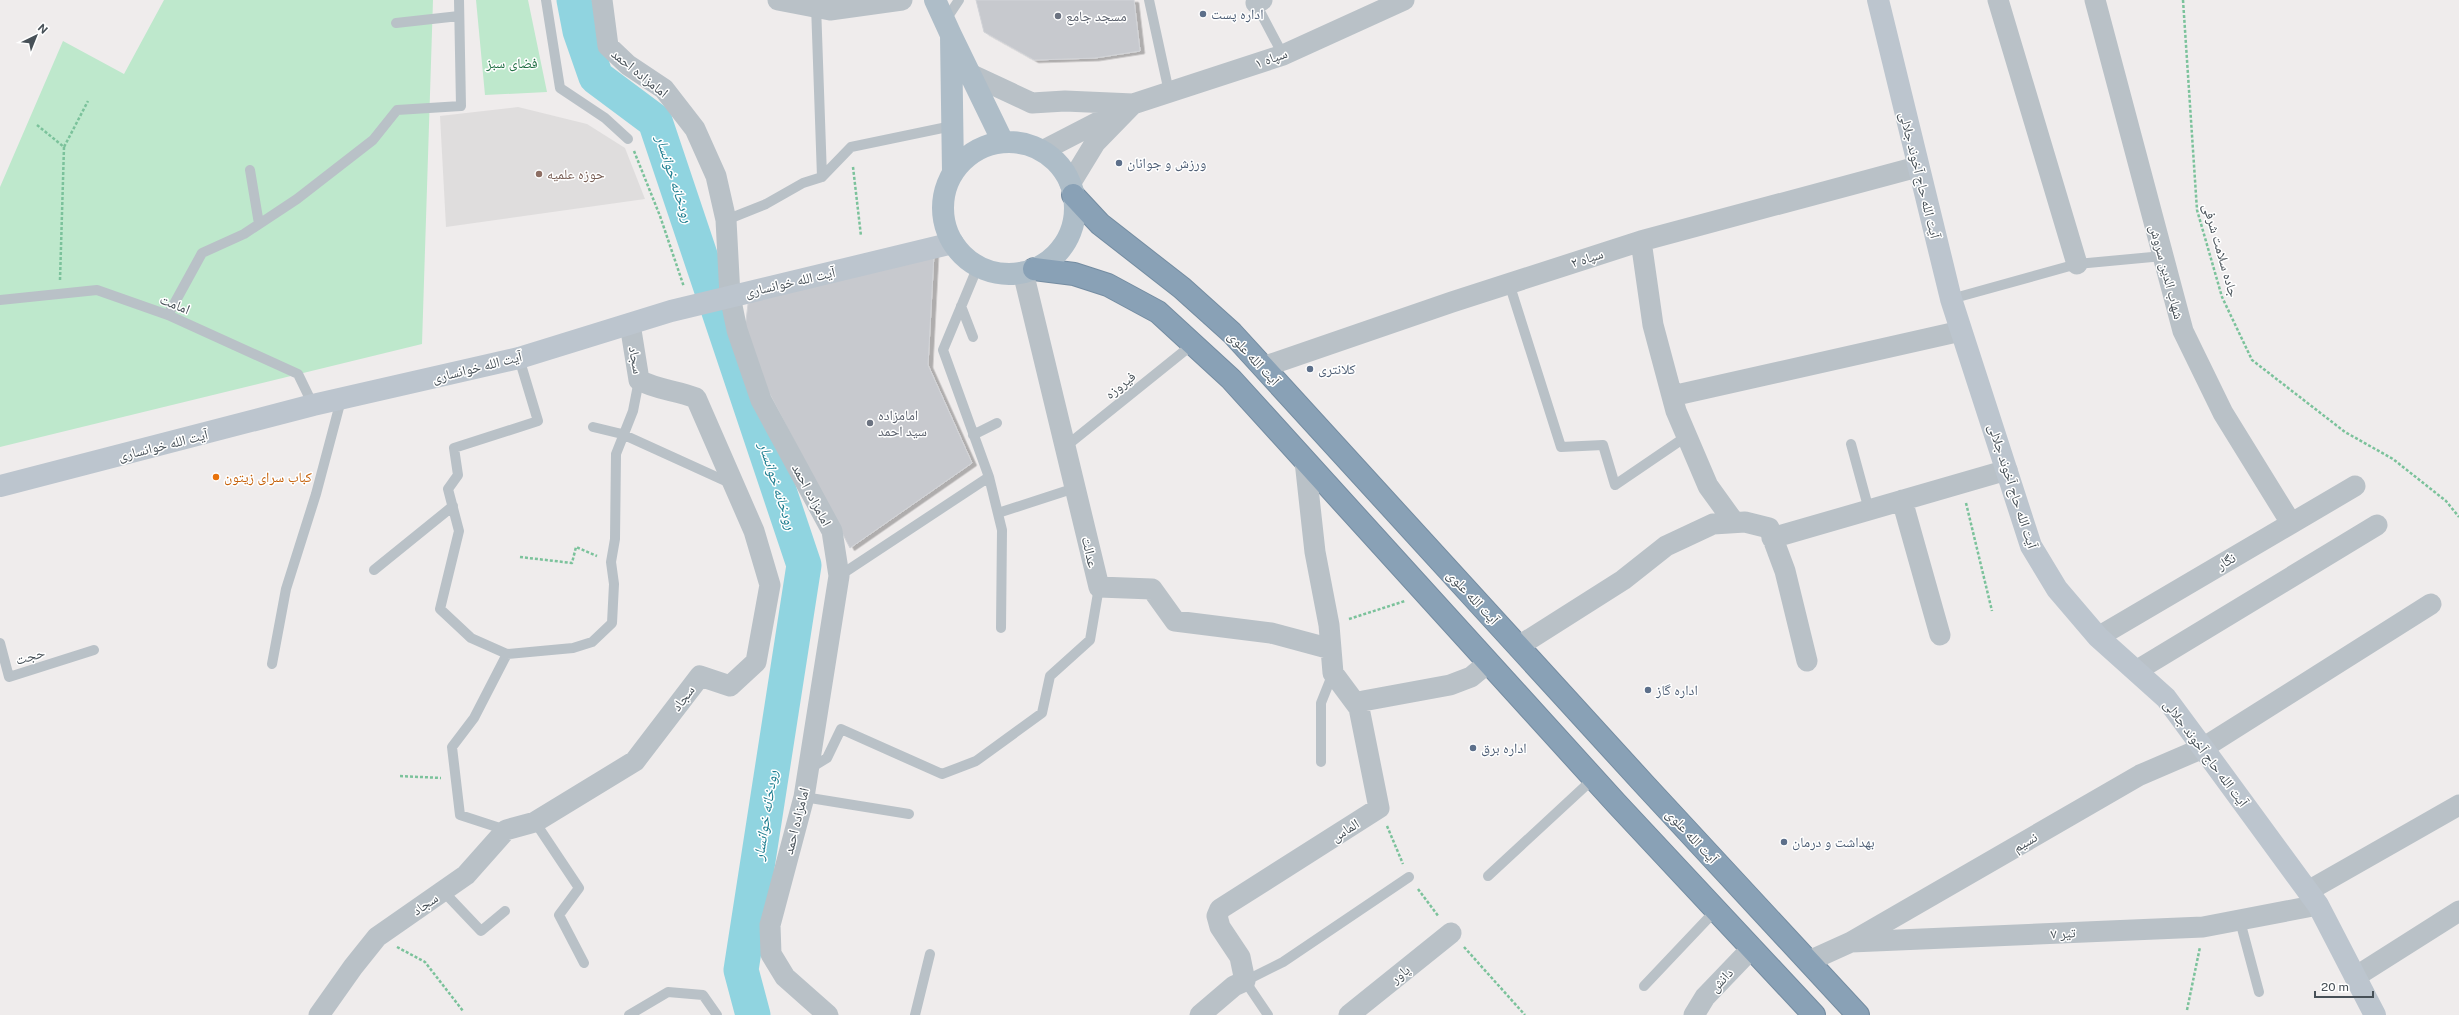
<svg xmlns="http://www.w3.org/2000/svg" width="2459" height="1015" font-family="'Public Sans','Noto Naskh Arabic',sans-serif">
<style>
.education{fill:#dfdddd}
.green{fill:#bee8cc}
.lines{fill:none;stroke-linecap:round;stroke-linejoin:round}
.river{stroke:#90d4e0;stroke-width:35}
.building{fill:#c7c9ce;stroke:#d1d3d7;filter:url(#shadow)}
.highway-casing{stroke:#748ca1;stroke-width:24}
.path{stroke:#7bc29b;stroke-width:2.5;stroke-dasharray:3 2;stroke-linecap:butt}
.lane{stroke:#b9c1c7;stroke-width:10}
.street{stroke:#b9c1c7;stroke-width:21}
.secondary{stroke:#bcc5ce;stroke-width:22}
.primary{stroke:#aebdc8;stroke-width:22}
.highway{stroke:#89a1b6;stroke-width:22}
.service-dot{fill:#5c6f8a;stroke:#fff;stroke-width:1.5}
.worship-dot{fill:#6b7280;stroke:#fff;stroke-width:1.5}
.education-dot{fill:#8d6e63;stroke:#fff;stroke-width:1.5}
.food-dot{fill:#e8710a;stroke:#fff;stroke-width:1.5}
.labels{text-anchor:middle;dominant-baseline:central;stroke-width:3;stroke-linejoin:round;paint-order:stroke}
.service-label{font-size:14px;fill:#4e5e75;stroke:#fff;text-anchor:start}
.worship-label{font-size:14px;fill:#5b616d;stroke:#fff;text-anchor:start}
.street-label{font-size:14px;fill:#475057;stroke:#fff}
.park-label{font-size:14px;fill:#216f44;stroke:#fff}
.education-label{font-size:14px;fill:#785e54;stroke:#fff;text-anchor:start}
.food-label{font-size:14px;fill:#c56008;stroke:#fff;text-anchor:start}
.water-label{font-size:15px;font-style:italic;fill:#1b7c8e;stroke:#fff}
</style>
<defs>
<filter id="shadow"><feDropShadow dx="4.5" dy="2.5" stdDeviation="0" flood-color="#0004"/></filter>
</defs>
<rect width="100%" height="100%" fill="#efecec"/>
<path class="education" d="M518,107l69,17 38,24 20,51 -199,28 -6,-111z"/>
<path class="green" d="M164,0h269l-11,344 -422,103v-260l63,-146 61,33z
M476,0h52l19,92 -62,3z"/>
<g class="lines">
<path class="river" d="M574,0l6,31 16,46 59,44 149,444 -63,405 12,45"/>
</g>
<path class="building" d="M976,0h158l6,51 -45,7 -61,2 -50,-28z
M934,253l-6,112 44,98 -122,85 -86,-165 -19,-54 3,-25 13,-8z"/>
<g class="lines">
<g class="highway-casing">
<path id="highway" d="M1073,195l27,29 82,64 50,45 412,451 214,231
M1034,269l40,5 34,11 50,27 73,67 385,424 198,212"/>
</g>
<path class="path" d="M2183,0l14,210 25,87 30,63 93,72 48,27 53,42 13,16
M37,125l27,22 24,-46
M634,151l26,65 24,71
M853,167l8,69
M60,280l4,-133
M1966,503l26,108
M520,557l52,6 4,-16 21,9
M1349,619l56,-18
M400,776l41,2
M1387,826l16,38
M1418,889l21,28
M397,947l28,15 38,49
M1464,947l61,68
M2187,1010l13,-63"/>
<path class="lane" d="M546,0l14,88 45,30 23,21
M1149,0l20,92
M1255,2l28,53
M816,5l6,172
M945,21l14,-21
M396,23l63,-7
M250,170l9,54
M726,220l40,-16 37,-21 19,-6 29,-30 101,-21
M978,266l-35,84 46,127 13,53 -1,98
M1509,283l52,164 42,-2 12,40 72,-49
M1951,299l126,-35 86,-8
M0,300l97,-10 71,25 130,59 15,31
M961,306l12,31
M168,315l34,-62 42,-19 53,-35 76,-59 24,-30 64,-4 -2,-106
M519,358l19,63 -84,27 4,27 -10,14 11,42 -19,78 31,29 36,16 66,-6 19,-6 20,-19 2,-39 -3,-22 4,-23 1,-85 17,-43 6,-31
M593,427l29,7 110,50
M973,435l24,-12
M1851,444l18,66
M1065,447l128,-103
M998,513l77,-25
M374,570l79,-64
M839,576l150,-99
M0,643l9,34 85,-27
M272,664l14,-75 30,-95 25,-94
M1321,762v-59l12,-30
M809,769l18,-11 14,-29 101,45 34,-13 66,-48 8,-37 40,-36 9,-53
M804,797l105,17
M535,822l44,66 -20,27 25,48
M506,830l-46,-15 -8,-68 22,-29 33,-64
M1488,876l106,-98
M443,891l38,40 24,-20
M2240,921l19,71
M1644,986l72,-76
M629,1015l39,-23 35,3 14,20
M915,1015l15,-61
M1268,1015l-23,-34 38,-19 126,-85"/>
<path class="street" d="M602,0l6,46 20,19 36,24 31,40 21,47 10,44 4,76 7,34 24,70 71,131 7,45 -35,221 -34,128 1,29 14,23 43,38
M778,0l52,10 72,-10
M1998,0l79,264
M2095,0l88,331 40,82 68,110
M1256,3l6,-3
M970,74l62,29 33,-2 68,3 150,-49 121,-55
M1042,151l91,-47 -38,39 -25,41
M1641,241l12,84 23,86 32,75 26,36
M1023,272l76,315 53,2 23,32 96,12 60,16
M1263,367l189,-65 189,-61 276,-74
M1672,396l289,-65
M1305,461l10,91 14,73 4,48 26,35
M1902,500l38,135
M1772,538l235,-68
M2098,637l257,-151
M1519,646l104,-66 43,-34 47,-22 32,-2 24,6 16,43 22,90
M2136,671l241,-146
M2308,891l151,-86
M1851,942l289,-167 63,-27 228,-144
M1809,961l42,-19 352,-15 115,-22
M2355,977l104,-66
M319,1015l34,-48 24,-30 89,-62 40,-45 29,-8 100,-61 65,-85 30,10 26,-24 14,-77 -16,-54 -58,-133c-20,-8 -39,-8 -57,-18l-9,-56
M1200,1015l34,-29 11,-5 -5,-24 -20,-30 -3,-11 3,-7 159,-101 -20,-100 4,-7 87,-16 21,-8 17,-14
M1349,1015l102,-82
M1694,1015l11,-18 47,-49"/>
<path class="secondary" d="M1878,0l73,299 80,247 26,43 41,48 68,61 37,50 115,157 57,110
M0,486l313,-81 206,-47 152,-47 282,-68"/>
<path class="primary" d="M935,0l16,35
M943 208a66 66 0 1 1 132 0a66 66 0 1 1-132 0Z
M953,172l-2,-137 52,107"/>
<use href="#highway" class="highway"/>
</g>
<g class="service-dot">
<circle cx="1203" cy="14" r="4"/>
<circle cx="1119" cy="163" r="4"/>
<circle cx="1310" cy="369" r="4"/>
<circle cx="1648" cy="690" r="4"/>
<circle cx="1473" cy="748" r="4"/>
<circle cx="1784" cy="842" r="4"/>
</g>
<g class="worship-dot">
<circle cx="1058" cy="16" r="4"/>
<circle cx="870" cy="423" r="4"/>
</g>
<circle class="education-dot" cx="539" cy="174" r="4"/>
<circle class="food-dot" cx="216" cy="477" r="4"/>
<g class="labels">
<g class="service-label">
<text x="1211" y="14">اداره پست</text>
<text x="1127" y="163">ورزش و جوانان</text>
<text x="1318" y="369">کلانتری</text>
<text x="1656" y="690">اداره گاز</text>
<text x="1481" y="748">اداره برق</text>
<text x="1792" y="842">بهداشت و درمان</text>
</g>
<g class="worship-label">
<text x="1066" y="16">مسجد جامع</text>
<text x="878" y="415">امامزاده<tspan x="878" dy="16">سید احمد</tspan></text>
</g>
<g class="street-label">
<text transform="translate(1271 58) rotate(-20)">سپاه ۱</text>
<text transform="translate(640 73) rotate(39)">امامزاده احمد</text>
<text transform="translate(1920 175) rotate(76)">آیت الله حاج آخوند جلالی</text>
<text transform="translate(2221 250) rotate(74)">جاده سلامت شرفی</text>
<text transform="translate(1587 258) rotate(-18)">سپاه ۲</text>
<text transform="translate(2167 272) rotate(75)">شهاب الدین سروش</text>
<text transform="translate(790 282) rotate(-13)">آیت الله خوانساری</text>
<text transform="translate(175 304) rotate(22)">امامت</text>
<text transform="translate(1254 358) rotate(47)">آیت الله علوی</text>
<text transform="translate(636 360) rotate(80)">سجاد</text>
<text transform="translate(477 367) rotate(-14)">آیت الله خوانساری</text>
<text transform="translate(1120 385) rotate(-39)">فیروزه</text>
<text transform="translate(163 445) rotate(-14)">آیت الله خوانساری</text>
<text transform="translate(2013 486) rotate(72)">آیت الله حاج آخوند جلالی</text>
<text transform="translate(812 495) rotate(62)">امامزاده احمد</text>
<text transform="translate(1090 552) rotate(77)">عدالت</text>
<text transform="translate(2226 561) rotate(-30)">نگار</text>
<text transform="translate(1473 597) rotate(47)">آیت الله علوی</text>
<text transform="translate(30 656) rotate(-17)">حجت</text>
<text transform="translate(683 698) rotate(-53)">سجاد</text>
<text transform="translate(2206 753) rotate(53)">آیت الله حاج آخوند جلالی</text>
<text transform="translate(796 821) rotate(-76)">امامزاده احمد</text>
<text transform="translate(1345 830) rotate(-32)">الماس</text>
<text transform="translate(1692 836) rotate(47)">آیت الله علوی</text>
<text transform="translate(2025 842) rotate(-30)">نسیم</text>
<text transform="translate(425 904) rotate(-35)">سجاد</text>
<text transform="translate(2063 933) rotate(-3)">۷ تیر</text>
<text transform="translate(1400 974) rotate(-39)">پاور</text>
<text transform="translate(1721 980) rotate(-47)">دانش</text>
</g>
<g class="park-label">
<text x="512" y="63">فضای سبز</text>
</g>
<g class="education-label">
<text x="547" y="174">حوزه علمیه</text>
</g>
<g class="food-label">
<text x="224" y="477">کباب سرای زیتون</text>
</g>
<g class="water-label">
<text transform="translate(675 179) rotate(72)">رودخانه خوانسار</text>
<text transform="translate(778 486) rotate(72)">رودخانه خوانسار</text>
<text transform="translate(765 815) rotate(-81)">رودخانه خوانسار</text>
</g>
</g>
<g transform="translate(36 36) rotate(43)" stroke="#ffffff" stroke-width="3" paint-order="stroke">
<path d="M0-3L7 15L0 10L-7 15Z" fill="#475057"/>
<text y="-6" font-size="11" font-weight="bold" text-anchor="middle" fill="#475057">N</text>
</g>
<path d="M2315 991v6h58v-6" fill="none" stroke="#475057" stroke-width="2"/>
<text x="2321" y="991" font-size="12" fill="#475057" stroke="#ffffff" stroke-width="3" paint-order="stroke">20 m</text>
</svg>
